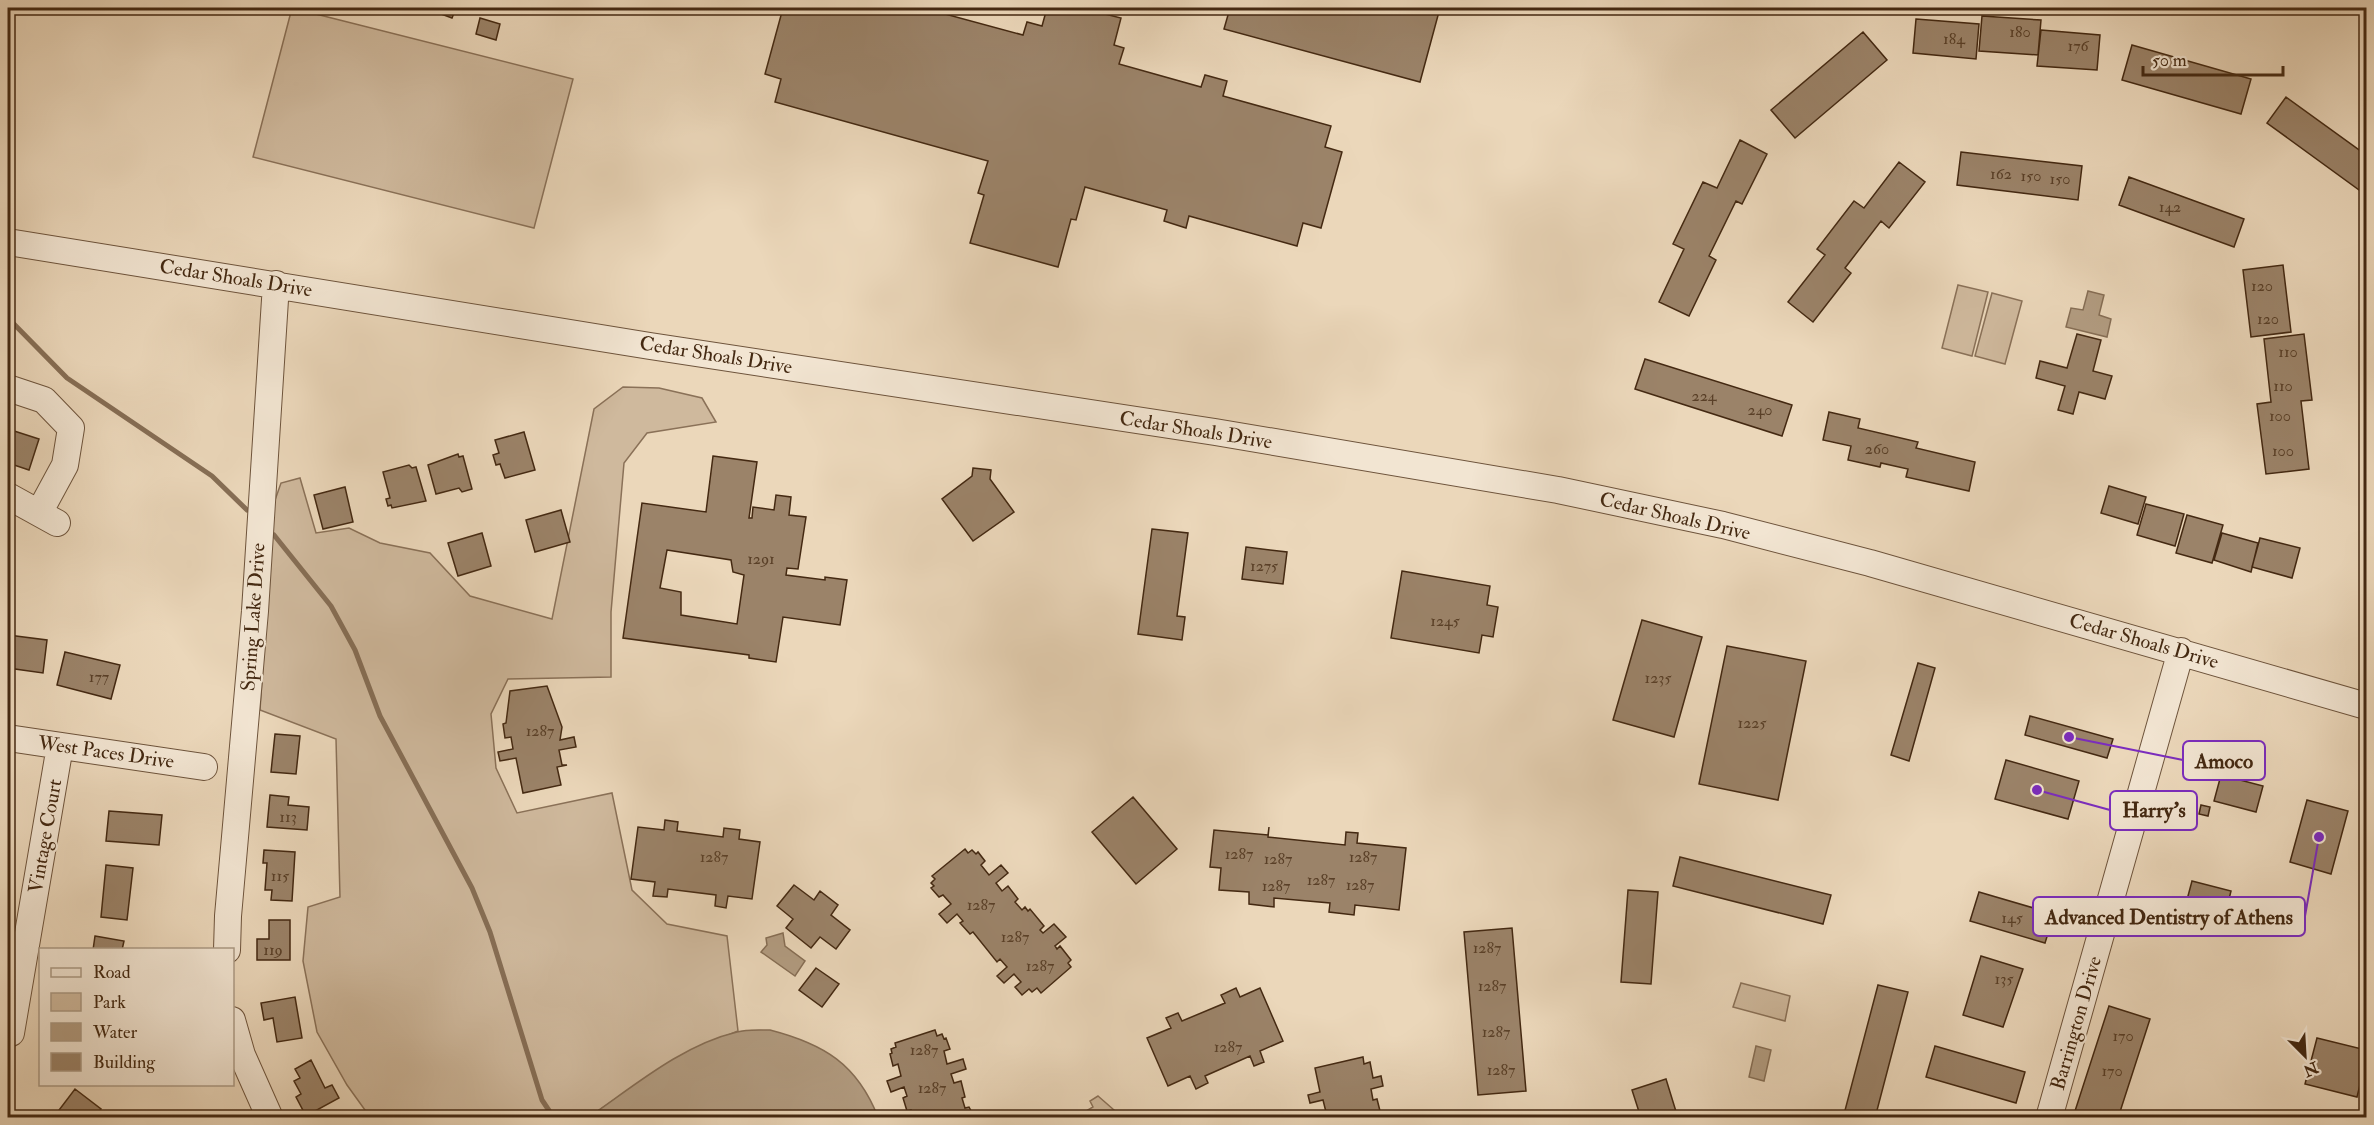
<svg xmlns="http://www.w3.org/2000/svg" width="2374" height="1125" font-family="'IM FELL Double Pica',serif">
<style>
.green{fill:#cfb99d;stroke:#8a7158;stroke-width:1.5}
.water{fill:#b29c81;stroke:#866e55;stroke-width:1.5}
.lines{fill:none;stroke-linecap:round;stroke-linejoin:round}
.stream{stroke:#866e55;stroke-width:5}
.building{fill:#9b8369;stroke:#442912;stroke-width:1.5;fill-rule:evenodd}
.minor-casing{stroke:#6e543c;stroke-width:28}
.minor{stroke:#f2e5d2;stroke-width:26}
.labels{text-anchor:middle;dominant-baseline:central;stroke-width:4.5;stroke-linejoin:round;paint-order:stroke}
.number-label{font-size:16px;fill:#5a4028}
.street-label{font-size:20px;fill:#442912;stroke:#f2e5d2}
.leader{fill:none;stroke:#7b2cbf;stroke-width:2}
.callout-dot{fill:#7b2cbf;stroke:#f2e5d2;stroke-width:2}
.callout{fill:#f2e5d2;stroke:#7b2cbf;stroke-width:2}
.callout-label{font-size:21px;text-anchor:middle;font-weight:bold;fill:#442912}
</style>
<rect width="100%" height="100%" fill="#ebd7ba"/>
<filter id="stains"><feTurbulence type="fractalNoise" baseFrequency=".00333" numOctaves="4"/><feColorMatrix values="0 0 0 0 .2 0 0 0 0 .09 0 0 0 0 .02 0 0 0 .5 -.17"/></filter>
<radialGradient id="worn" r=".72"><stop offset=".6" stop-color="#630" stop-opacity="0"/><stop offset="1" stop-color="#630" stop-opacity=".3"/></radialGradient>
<path class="green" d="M292,8l281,71 -39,149 -281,-71z
M1958,285l30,7 -16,64 -30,-8z
M1992,293l30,8 -17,63 -30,-8z
M623,387l36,1 43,10 14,24 -69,11 -23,30 -13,149v65l-103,2 -17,35 5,54 21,45 95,-20 20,97 35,34 60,12 11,95 -42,17 -34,19 -73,50h-219l-23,-32 -30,-53 -14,-71 5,-54 32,-10 -4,-158 -76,-29 14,-207 7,-20 19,-5 16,55 33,-5 31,15 50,10 40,43 82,23 42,-210z
M1741,983l49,13 -5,25 -52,-14z
M1098,1096l24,21h-46l17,-10 -3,-6z"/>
<path class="water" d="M2088,291l16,4 -5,20 12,4 -4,18 -41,-10 5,-19 12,2z
M783,933l2,13 20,15 -10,15 -34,-24 6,-7 -1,-7z
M770,1030c54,14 87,34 108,87h-289c45,-31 93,-72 148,-85 10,-3 22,-2 33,-2z
M1756,1046l15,4 -7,31 -15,-4z"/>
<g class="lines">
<path class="stream" d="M8,318l59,60 145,98 35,34
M274,535l57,71 24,44 25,66 92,172 18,44 52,168 12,18"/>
</g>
<path class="building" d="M425,8h31l-4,10z
M783,8h164l-2,6 78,21 4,-13 15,4 5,-18h34l40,10 -7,27 10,3 -5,16 82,23 4,-12 22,6 -4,15 108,30 -6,21 17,5 -21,76 -18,-5 -6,23 -108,-30 -3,12 -22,-7 3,-11 -82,-23 -9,33 -5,-1 -13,48 -88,-24 14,-48 -6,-2 10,-32 -213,-59 6,-23 -16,-5z
M1230,8h210l-20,74 -196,-53z
M1982,16l59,4 -3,35 -59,-4z
M480,18l20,6 -4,16 -20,-6z
M1916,19l63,5 -3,35 -63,-6z
M2041,30l59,5 -3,35 -60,-4z
M1863,32l24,28 -92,78 -24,-28z
M2132,45l119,34 -10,35 -119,-34z
M2286,97l80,58v40l-99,-72z
M1740,140l27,14 -25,50 -6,-3 -27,55 7,4 -27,56 -30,-14 25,-53 -11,-5 30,-62 14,6z
M1961,152l121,14 -4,34 -121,-15z
M1899,162l26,20 -36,46 -8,-7 -36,47 6,5 -38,49 -25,-20 37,-47 -8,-6 37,-48 10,7z
M2129,177l115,42 -10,28 -115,-42z
M2283,265l8,67 -40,5 -8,-67z
M2077,334l24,6 -8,31 19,5 -7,23 -26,-7 -6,22 -15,-4 7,-24 -29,-8 4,-17 27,7z
M2304,334l8,66 -11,1 8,68 -43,5 -9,-70 14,-2 -7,-63z
M1645,359l147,46 -10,31 -147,-47z
M1829,412l31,7 -2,9 60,14 -2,6 59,14 -6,29 -63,-14 2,-8 -27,-6 -1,4 -32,-7 3,-14 -28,-6z
M8,429l31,10 -10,31 -21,-7z
M524,432l11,38 -30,8 -5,-14 -4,1 -3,-10 6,-2 -4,-13z
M458,454l1,3 4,-1 9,33 -10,3 -3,-4 -23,6 -8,-29z
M713,456l44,6 -8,56h3l1,-11 21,3 2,-15 15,2 -2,18 17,2 -8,52 -11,-1 -1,7 39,5v-3l22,3 -7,45 -57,-8 -7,45 -27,-4v-3l-126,-17 19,-135 64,9zM667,550l64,10 2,12 11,3 -7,49 -56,-9v-23l-21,-4z
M409,465l3,3 4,-1 10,34 -34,7 -1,-3 -3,1 -2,-7 4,-1 -7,-26z
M973,468l18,2 -1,9 24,33 -41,29 -31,-42 30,-23z
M2109,486l37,11 -8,27 -37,-11z
M345,487l8,35 -30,7 -9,-34z
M2146,504l38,10 -9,32 -38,-11z
M561,510l9,32 -35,10 -9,-32z
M2187,515l36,10 -11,38 -36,-10z
M1152,529l36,4 -11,83 8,1 -3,23 -44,-6z
M482,533l9,33 -33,10 -10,-33z
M2222,533l36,10 -7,29 -37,-12z
M2260,538l40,10 -8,30 -40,-11z
M1246,547l41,5 -4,32 -41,-5z
M1402,571l88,15 -3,19 11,2 -5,30 -11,-2 -3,18 -88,-15z
M1642,620l60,17 -28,100 -61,-17z
M8,635l39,5 -4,33 -35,-5z
M1727,646l79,15 -28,139 -79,-16z
M65,652l55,13 -9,34 -54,-14z
M1918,663l17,5 -26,93 -18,-6z
M547,686l15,41 -2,13 14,-3 2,10 -17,3 3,15h5l-10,2 4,18 -38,8 -7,-35 -16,3 -2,-9 15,-3 -2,-12 -6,1 -2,-14 3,-1 4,-32z
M2030,716l83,23 -6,19 -82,-23z
M275,734l25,2 -4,38 -25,-2z
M2006,760l73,21 -11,38 -73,-20z
M2221,775l42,11 -7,26 -42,-11z
M270,795l19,2 -1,8 21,2 -2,23 -40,-3z
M1133,797l44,52 -41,35 -44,-52z
M2307,800l41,11 -17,63 -41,-12z
M2201,805l9,2 -2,9 -9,-2z
M109,811l53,4 -3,30 -53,-4z
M665,820l13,2 -1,9 46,6 1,-9 16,2 -1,9 21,3 -8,57 -24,-3 -2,12 -11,-2 1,-11 -48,-6 -1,8 -14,-1 2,-14 -24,-3 7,-52 26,3z
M1269,827l-1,10 77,8 1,-13 12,1 -1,10 49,5 -7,62 -44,-5 -1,10 -25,-3 1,-9 -56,-5v9l-25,-3v-12l-30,-2 2,-22 -11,-1 4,-37 54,5z
M965,849l3,4 4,-3 4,4 2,-2 7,9 -4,4 8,10 12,-10 7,8 -12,10 6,8 6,-5 10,13 -3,3 7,8 3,-3 3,4 2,-2 14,17 -4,4 3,3 11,-9 12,13 -11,9 2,3 3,-3 11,14 -3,3 3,4 -30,26 -4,-5 -5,4 -3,-3 -7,6 -7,-8 6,-5 -7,-8 -10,9 -7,-7 10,-9 -7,-8 -3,3 -24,-30 -3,2 -10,-11 3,-2 -6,-7 -10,9 -8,-9 12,-10 -8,-9 -4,2 -8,-9 3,-2 -3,-3 4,-4 -3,-3z
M264,850l31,2 -3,49 -21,-1 1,-10h-7l2,-27h-4z
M1680,857l151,38 -8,29 -150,-38z
M106,865l27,3 -6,52 -26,-3z
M2192,881l39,10 -2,8 7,2 -4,14 -11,-3 -6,24 -35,-10z
M794,885l20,15 6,-9 18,14 -7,10 19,15 -14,19 -16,-12 -9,11 -25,-20 7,-9 -16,-13z
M1628,890l30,2 -7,92 -30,-2z
M1979,892l75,22 -9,29 -75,-22z
M269,920h21v40h-33v-21h12z
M1512,928l14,163 -48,4 -14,-163z
M95,936l29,5 -2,9h-29z
M1981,956l42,13 -20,58 -40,-12z
M816,968l23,16 -17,23 -23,-17z
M1878,985l30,7 -33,126h-32z
M1236,988l4,9 20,-9 23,53 -23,10 4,11 -10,4 -4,-10 -45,20 3,7 -12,6 -6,-13 -22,10 -21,-48 24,-10 -5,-10 12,-5 4,8 43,-18 -4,-8z
M295,997l7,41 -25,4 -4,-24 -9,2 -3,-17z
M2109,1006l41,13 -32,99h-22l-21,-7z
M935,1030l2,6 5,-2 2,5 2,-1 4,11 -6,2 3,13 16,-5 3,10 -15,5 3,9 7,-2 4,16 -3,1 3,10 4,-1 6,11h-61l-3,-8 -4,1 -4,-13 4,-2 -3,-9 -13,5 -4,-11 14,-5 -3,-12 -5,2 -3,-12 2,-1 -1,-4 5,-2 -1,-4z
M2317,1038l49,12v10l-9,37 -52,-13z
M1935,1046l90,26 -9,31 -90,-26z
M1363,1057l1,7 6,-2 3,16 8,-2 2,10 -12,3 2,11 4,-1 4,16 -5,3h-53l-1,-5 4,-1 -3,-12 -13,3 -2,-8 12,-3 -5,-24z
M311,1060l14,28 7,-3 7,13 -33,18 -10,-19 5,-3 -7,-13 6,-3 -5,-9z
M1666,1079l12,39h-37l-9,-28z
M75,1089l26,20 -6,9h-42z"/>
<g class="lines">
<g class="minor-casing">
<path id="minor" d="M8,242l642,104 565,86 343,58 165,35 147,38 496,143
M8,388l36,12 27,28 -6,37 -26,48
M8,496l49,27
M8,738l196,29
M227,950l1,-34 27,-305 21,-327
M232,1020l10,35 28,63
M11,1033l49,-287
M2049,1118l132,-467"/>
</g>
<use href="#minor" class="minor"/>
</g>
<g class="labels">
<g class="number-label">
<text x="2020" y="32">180</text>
<text x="1954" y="39">184</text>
<text x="2078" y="46">176</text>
<text x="2001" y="174">162</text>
<text x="2031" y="176">150</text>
<text x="2060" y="179">150</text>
<text x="2170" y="207">142</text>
<text x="2262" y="286">120</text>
<text x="2268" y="319">120</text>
<text x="2288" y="352">110</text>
<text x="2283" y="386">110</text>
<text x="1704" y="396">224</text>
<text x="1760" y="410">240</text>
<text x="2280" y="416">100</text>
<text x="1877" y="449">260</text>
<text x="2283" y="451">100</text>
<text x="761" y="559">1291</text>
<text x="1264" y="566">1275</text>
<text x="1445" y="621">1245</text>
<text x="99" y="677">177</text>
<text x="1658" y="678">1235</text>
<text x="1752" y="723">1225</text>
<text x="540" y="731">1287</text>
<text x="288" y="817">113</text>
<text x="1239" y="854">1287</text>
<text x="714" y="857">1287</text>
<text x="1363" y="857">1287</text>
<text x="1278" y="859">1287</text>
<text x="280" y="876">115</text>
<text x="1321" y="880">1287</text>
<text x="1360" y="885">1287</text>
<text x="1276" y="886">1287</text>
<text x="981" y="905">1287</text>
<text x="2012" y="918">145</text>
<text x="1015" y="937">1287</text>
<text x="1487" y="948">1287</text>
<text x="273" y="950">119</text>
<text x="1040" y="966">1287</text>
<text x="2004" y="979">135</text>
<text x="1492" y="986">1287</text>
<text x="1496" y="1032">1287</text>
<text x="2123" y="1036">170</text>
<text x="1228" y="1047">1287</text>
<text x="924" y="1050">1287</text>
<text x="1501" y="1070">1287</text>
<text x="2112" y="1071">170</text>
<text x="932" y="1088">1287</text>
</g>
<g class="street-label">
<text transform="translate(236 278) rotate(9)">Cedar Shoals Drive</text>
<text transform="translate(716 355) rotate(9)">Cedar Shoals Drive</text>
<text transform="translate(1196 430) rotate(9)">Cedar Shoals Drive</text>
<text transform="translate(1675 516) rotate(13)">Cedar Shoals Drive</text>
<text transform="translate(253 617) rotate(-86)">Spring Lake Drive</text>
<text transform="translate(2144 641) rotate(16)">Cedar Shoals Drive</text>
<text transform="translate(106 752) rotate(8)">West Paces Drive</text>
<text transform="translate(45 836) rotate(-80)">Vintage Court</text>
<text transform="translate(2076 1023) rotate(-74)">Barrington Drive</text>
</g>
</g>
<path class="leader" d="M2069 737L2183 760M2037 790L2110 810M2319 837L2305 916"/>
<g class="callout-dot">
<circle cx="2069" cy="737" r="6"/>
<circle cx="2037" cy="790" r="6"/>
<circle cx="2319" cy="837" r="6"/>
</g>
<g class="callout">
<rect x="2183" y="741" width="82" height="39" rx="6"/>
<rect x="2110" y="791" width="87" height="39" rx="6"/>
<rect x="2033" y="897" width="272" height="39" rx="6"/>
</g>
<g class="callout-label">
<text x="2224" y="768">Amoco</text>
<text x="2154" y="817">Harry's</text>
<text x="2169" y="924">Advanced Dentistry of Athens</text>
</g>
<rect width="2374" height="1125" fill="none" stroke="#ebd7ba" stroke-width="30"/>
<rect x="9" y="9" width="2356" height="1107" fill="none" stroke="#442912" stroke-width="3"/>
<rect x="15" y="15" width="2344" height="1095" fill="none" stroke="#442912" stroke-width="1.5"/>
<rect x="39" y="948" width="195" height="138" fill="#f2e5d2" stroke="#ac9a85" stroke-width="1.5"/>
<rect x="51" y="968" width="30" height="9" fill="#f2e5d2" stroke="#ac9a85" stroke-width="1.5"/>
<text x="93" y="978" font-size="18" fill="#442912">Road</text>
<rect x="51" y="993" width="30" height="18" fill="#cfb99d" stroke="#ac9a85" stroke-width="1.5"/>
<text x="93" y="1008" font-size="18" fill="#442912">Park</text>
<rect x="51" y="1023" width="30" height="18" fill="#b29c81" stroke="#ac9a85" stroke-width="1.5"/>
<text x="93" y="1038" font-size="18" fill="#442912">Water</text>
<rect x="51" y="1053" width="30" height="18" fill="#9b8369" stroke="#ac9a85" stroke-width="1.5"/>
<text x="93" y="1068" font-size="18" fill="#442912">Building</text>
<g transform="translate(2305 1056) rotate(156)" stroke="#f2e5d2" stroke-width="4.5" paint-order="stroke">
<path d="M0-4.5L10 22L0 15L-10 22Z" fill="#442912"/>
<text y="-9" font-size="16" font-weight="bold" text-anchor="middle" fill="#442912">N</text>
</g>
<path d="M2143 66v9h140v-9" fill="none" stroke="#442912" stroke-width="3"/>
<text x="2152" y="66" font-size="18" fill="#442912" stroke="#f2e5d2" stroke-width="4.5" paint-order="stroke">50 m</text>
<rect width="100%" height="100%" filter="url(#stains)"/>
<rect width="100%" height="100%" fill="url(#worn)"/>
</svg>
